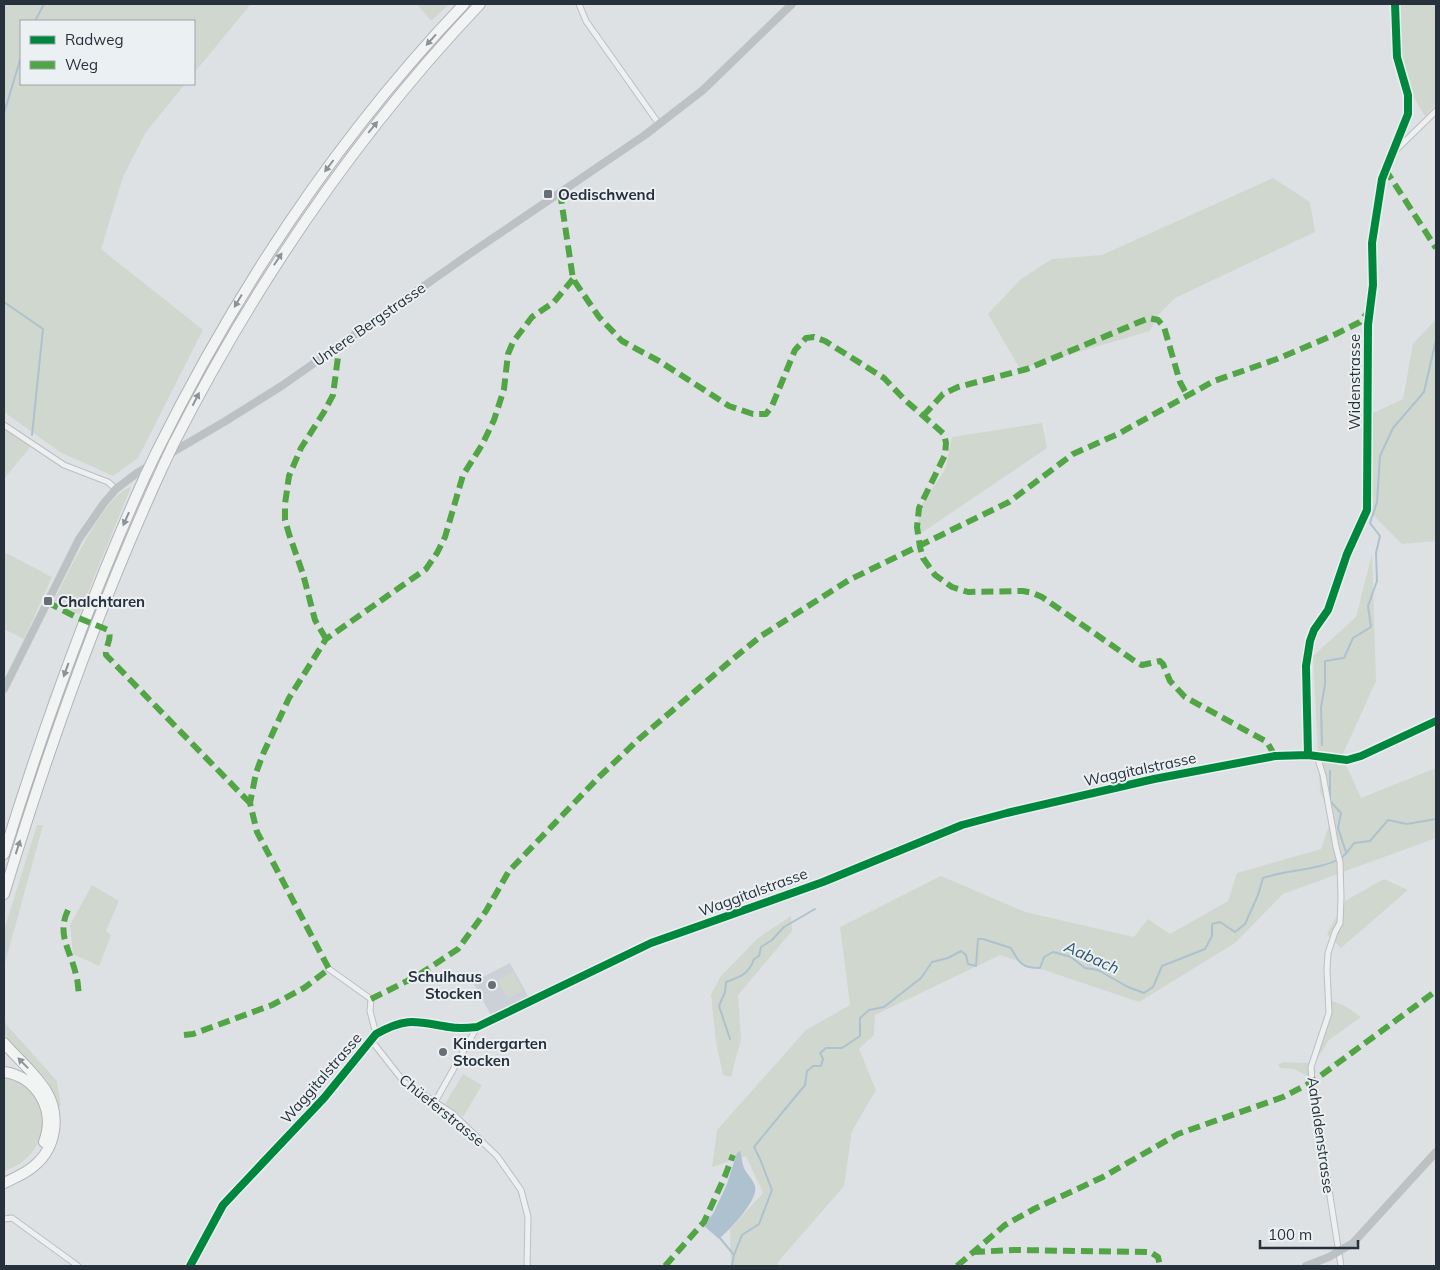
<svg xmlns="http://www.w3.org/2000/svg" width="1440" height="1270" font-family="Mulish,sans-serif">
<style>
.built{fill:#ccd1d7}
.green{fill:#d0d7cf}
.water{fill:#adc1ce}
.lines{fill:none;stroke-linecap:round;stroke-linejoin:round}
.stream{stroke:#adc1ce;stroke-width:2}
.minor-casing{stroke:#bcbfc2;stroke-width:7}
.motorway-casing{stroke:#b0b4b8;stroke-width:12}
.minor{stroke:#edeff0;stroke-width:5}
.secondary{stroke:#bcc1c3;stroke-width:8}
.motorway{stroke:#f2f4f4;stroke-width:10}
.motorway-bridge-casing{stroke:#b0b4b8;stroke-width:12;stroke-linecap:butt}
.motorway-bridge{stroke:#f2f4f4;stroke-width:10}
.quiet{stroke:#51a545;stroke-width:6;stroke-dasharray:12 6;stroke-linecap:butt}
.cycleway-casing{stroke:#ebf0f3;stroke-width:11}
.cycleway{stroke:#00873e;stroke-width:8}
.oneway{fill:#8c9298}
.poi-dot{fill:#676f76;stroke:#ebf0f3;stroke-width:2}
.labels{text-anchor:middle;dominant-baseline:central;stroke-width:4;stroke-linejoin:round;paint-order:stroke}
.poi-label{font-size:15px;font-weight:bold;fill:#27313b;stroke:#ebf0f3;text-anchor:start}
.street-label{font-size:15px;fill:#27313b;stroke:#ebf0f3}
.water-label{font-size:16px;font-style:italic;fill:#33546d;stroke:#ebf0f3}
</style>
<rect width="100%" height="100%" fill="#dee1e4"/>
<path class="built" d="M510,963l20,37 -37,19 -20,-37z"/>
<path class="green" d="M4,4h247l-57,69v-52h-173v63h164l-39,48 -23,45 -22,72 102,81 -65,128 -25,18 -53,-24 -56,-40z
M417,4h32l-18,17z
M1399,4h37v101l-11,11 -12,-20 -12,-45z
M1273,178l37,24 5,30 -140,66 -17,17 -8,16 -130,38 -32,-55 33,-35 31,-20 50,-4z
M1436,319v105l-1,4 1,7v106l-34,3 -29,-29 -4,-100 34,-16 10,-55z
M1042,423l5,25 -130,88 2,-28 26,-38 7,-33z
M4,429l27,17 -27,33z
M131,487l-52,127 -25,-13c12,-24 51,-108 77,-114z
M4,552l48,25 -28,62 -20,-10z
M1372,554l4,127 -34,75 19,42 75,-30v70l-153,56 -48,49 -96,59 -139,-47 -125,60 -1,20 -15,14 17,41 -24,41 -8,55 -66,76 -1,4h-46l-1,-37 33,-36 -17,-37 -34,11 5,-37 89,-100 44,-25 -10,-78 101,-51 84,36 109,25 14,-18 22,15 58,-33 9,-28 84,-24 11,-32 -12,-25 -7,-136 43,-39z
M37,825h6l-39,142v-37z
M1384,879l24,11 -67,58 -14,-14 18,-33z
M92,885l27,16 -13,30 5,4 -12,31 -26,-12 -3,-29z
M791,916l1,15 -54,64 3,44 -10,38 -8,-2 -7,-33 -5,-47 9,-18 38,-39z
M513,972l10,19 -15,8 -10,-19z
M1326,999l19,7 16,11 -32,23 -15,24 2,8 -7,5 -15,-8 -14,-1 -2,-4 6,-2 25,1c17,-26 18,-33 17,-64z
M4,1018l2,6 51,57 4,25h-4l-9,-25 -44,-47z
M463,1074l19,11 -19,32 -18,-13z
M4,1077c54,12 51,77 0,94z"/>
<path class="water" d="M740,1151c2,6 2,14 5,19 3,6 8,9 10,16 4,14 -26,44 -36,53l-15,-13 10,-14 13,-28 10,-31z"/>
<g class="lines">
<path class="stream" d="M35,21l9,-17
M4,113l17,-56
M4,302l39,27 -11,106
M1322,745l-1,-38 4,-22v-24l19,-3 9,-20 18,-11 -3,-21 9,-25 -1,-28 4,-17 -10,-13 7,-21 3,-46 13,-28 31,-36 12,-52
M1330,771v30l11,12 -3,15 8,24
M730,1039l-11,-33 6,-14 1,-10c14,-5 23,-8 28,-23l5,-3 2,-9 11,-7 12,-13 31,-18
M720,1238l14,17
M732,1266l2,-11 8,-20 17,-11 13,-34 -12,-31 -6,-12 51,-62 2,-14 6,-5h8l2,-7 -3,-6 6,-5h16l18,-12v-18l9,-8 15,-3 37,-29 11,-16 16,-4 13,-7 5,4 2,9 8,2 2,-27h5l28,9c8,15 11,20 29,20l4,-11 9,-5 18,5 14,11 13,2 30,17 16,6 9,-6 9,-21 43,-17 7,-13v-12l8,-2 15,10 10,-8 13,-29 5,-17c23,-8 58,-8 78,-20 5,-3 9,-10 13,-15l16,-2 18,-21 19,4 29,-5"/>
<g class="minor-casing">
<path id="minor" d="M579,4l7,17 73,103
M1396,150l40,-39
M4,425l60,40 44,17 8,7
M1308,755l-2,-89 4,-25 4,-11 14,-20 19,-56 20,-44 1,-185 5,-40 -1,-42 10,-64 26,-65v-19l-11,-38 -2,-53
M1317,756l6,19 13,72 4,15 1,35 -1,26 -5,9 -7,21 -1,17 2,43 -18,54 1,15 29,184
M329,969l42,30 -1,12 6,23
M371,1040l33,42 48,31 45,43 24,34 7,27 -1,49
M435,1102l42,-75
M4,1219l8,-1 66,48
M190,1266l33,-61 101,-107 52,-64c32,-18 41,-12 73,-7 10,2 19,1 28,0l174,-84 172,-61 139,-57 45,-12 147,-34 121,-23 33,-1 39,5 14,-4 75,-35"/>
</g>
<g class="motorway-casing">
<path id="motorway" d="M174,443c82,-161 182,-308 306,-439
M156,453c81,-164 182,-317 308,-449
M4,854c40,-129 86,-256 142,-380
M4,894c45,-148 96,-292 161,-432
M4,1043c13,15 30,29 41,46 16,25 12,58 -11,77 -9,8 -20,12 -30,17
M4,1072c34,5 52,39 40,70"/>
</g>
<use href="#minor" class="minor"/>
<path class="secondary" d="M4,689l75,-150 25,-36 12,-14 21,-16 87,-51 59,-37 185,-130 177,-120 58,-45 89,-86
M1306,1266l23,-9 24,-14 83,-91"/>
<use href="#motorway" class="motorway"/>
<g class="motorway-bridge-casing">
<path id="motorway-bridge" d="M165,462l9,-19
M146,474l10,-21"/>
</g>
<use href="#motorway-bridge" class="motorway-bridge"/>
<path class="quiet" d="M1385,169l51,79
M560,192l13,87 26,38 23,24 37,20 70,45 24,8h13l6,-8 23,-56 11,-12 8,-1 11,4 59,37 21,22 39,34 2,9 -1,12 -26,53 -2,19 3,20 3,11 12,17 17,12 16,5 55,-1 10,2 9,4 94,65 6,3 18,-4 3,3 7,17 15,16 82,45 8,14
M923,416l20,-22 15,-7 69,-18 122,-51 9,2 6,7 16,55 7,13
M47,602l29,15 32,13c5,8 -3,16 -2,25l144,148
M326,639l-11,-19 -12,-46 -14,-40 -4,-14v-16l4,-28 12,-28 23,-36 9,-17 5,-38 -2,-9
M68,910c-12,25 3,41 8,65 2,6 2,13 3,20
M371,999l46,-23 41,-27 28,-38 23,-40 90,-94 40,-38 95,-81 27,-22 88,-56 160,-78 64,-48 45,-20 96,-53 63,-22 59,-25 24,-12 8,-10
M184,1035l9,-1 79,-29 32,-17 25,-19 -72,-137 -7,-29 6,-30 7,-19 26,-56 37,-59 100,-70 11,-16 8,-16 18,-62 19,-30 12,-25 10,-31 4,-35 5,-12 19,-25 22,-15 19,-23
M973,1252l41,-2 136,2 8,5 2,9
M665,1266l39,-44 21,-46 8,-21
M957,1266l48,-41 29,-16 69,-32 75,-43 105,-37 29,-15 124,-91"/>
<g class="cycleway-casing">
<path id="cycleway" d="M1308,755l-2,-89 4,-25 4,-11 14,-20 19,-56 20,-44 1,-185 5,-40 -1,-42 10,-64 26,-65v-19l-11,-38 -2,-53
M190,1266l33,-61 101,-107 52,-64c32,-18 41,-12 73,-7 10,2 19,1 28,0l174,-84 172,-61 139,-57 45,-12 147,-34 121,-23 33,-1 39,5 14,-4 75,-35"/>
</g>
<use href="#cycleway" class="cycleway"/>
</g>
<defs><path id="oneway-solid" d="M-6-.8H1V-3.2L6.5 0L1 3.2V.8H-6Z" transform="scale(1.25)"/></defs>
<g class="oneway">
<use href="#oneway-solid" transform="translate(431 40) rotate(132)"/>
<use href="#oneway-solid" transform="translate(373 127) rotate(-51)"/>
<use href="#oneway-solid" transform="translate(329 166) rotate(127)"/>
<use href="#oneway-solid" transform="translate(278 259) rotate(-57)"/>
<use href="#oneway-solid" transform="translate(238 301) rotate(121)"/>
<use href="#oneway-solid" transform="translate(196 399) rotate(-63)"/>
<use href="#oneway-solid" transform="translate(126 519) rotate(114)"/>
<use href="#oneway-solid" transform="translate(66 670) rotate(110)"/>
<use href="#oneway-solid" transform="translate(18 847) rotate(-72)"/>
<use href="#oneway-solid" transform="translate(23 1063) rotate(-134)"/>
</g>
<g class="poi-dot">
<rect x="543" y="189" width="10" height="10" rx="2.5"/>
<rect x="43" y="596" width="10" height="10" rx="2.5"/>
<circle cx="492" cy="985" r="5"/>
<circle cx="443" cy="1052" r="5"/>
</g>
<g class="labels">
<g class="poi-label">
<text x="558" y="194">Oedischwend</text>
<text x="58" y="601">Chalchtaren</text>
<text x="482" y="976" text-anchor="end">Schulhaus<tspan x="482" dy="17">Stocken</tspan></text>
<text x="453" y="1043">Kindergarten<tspan x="453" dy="17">Stocken</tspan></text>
</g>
<g class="street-label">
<text transform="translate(369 324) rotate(-35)">Untere Bergstrasse</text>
<text transform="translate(1354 382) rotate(-90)">Widenstrasse</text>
<text transform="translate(1140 769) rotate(-12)">Waggitalstrasse</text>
<text transform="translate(753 892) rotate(-20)">Waggitalstrasse</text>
<text transform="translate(321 1078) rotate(-49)">Waggitalstrasse</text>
<text transform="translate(442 1110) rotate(39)">Chüeferstrasse</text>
<text transform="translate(1321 1135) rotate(82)">Aahaldenstrasse</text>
</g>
<g class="water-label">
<text transform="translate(1092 957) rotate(24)">Aabach</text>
</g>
</g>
<rect width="1440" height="1270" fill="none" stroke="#27313b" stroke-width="10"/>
<rect x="20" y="20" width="175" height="65" fill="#ebf0f3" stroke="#9da4a9"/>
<rect x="30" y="36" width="25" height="8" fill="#00873e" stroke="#9da4a9"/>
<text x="65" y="45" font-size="15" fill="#27313b">Radweg</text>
<rect x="30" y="61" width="25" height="8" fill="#51a545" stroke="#9da4a9"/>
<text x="65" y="70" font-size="15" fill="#27313b">Weg</text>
<path d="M1260 1240v8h98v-8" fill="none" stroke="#27313b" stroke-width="2.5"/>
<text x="1268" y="1240" font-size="15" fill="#27313b" stroke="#ebf0f3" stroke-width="4" paint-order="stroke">100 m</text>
</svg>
